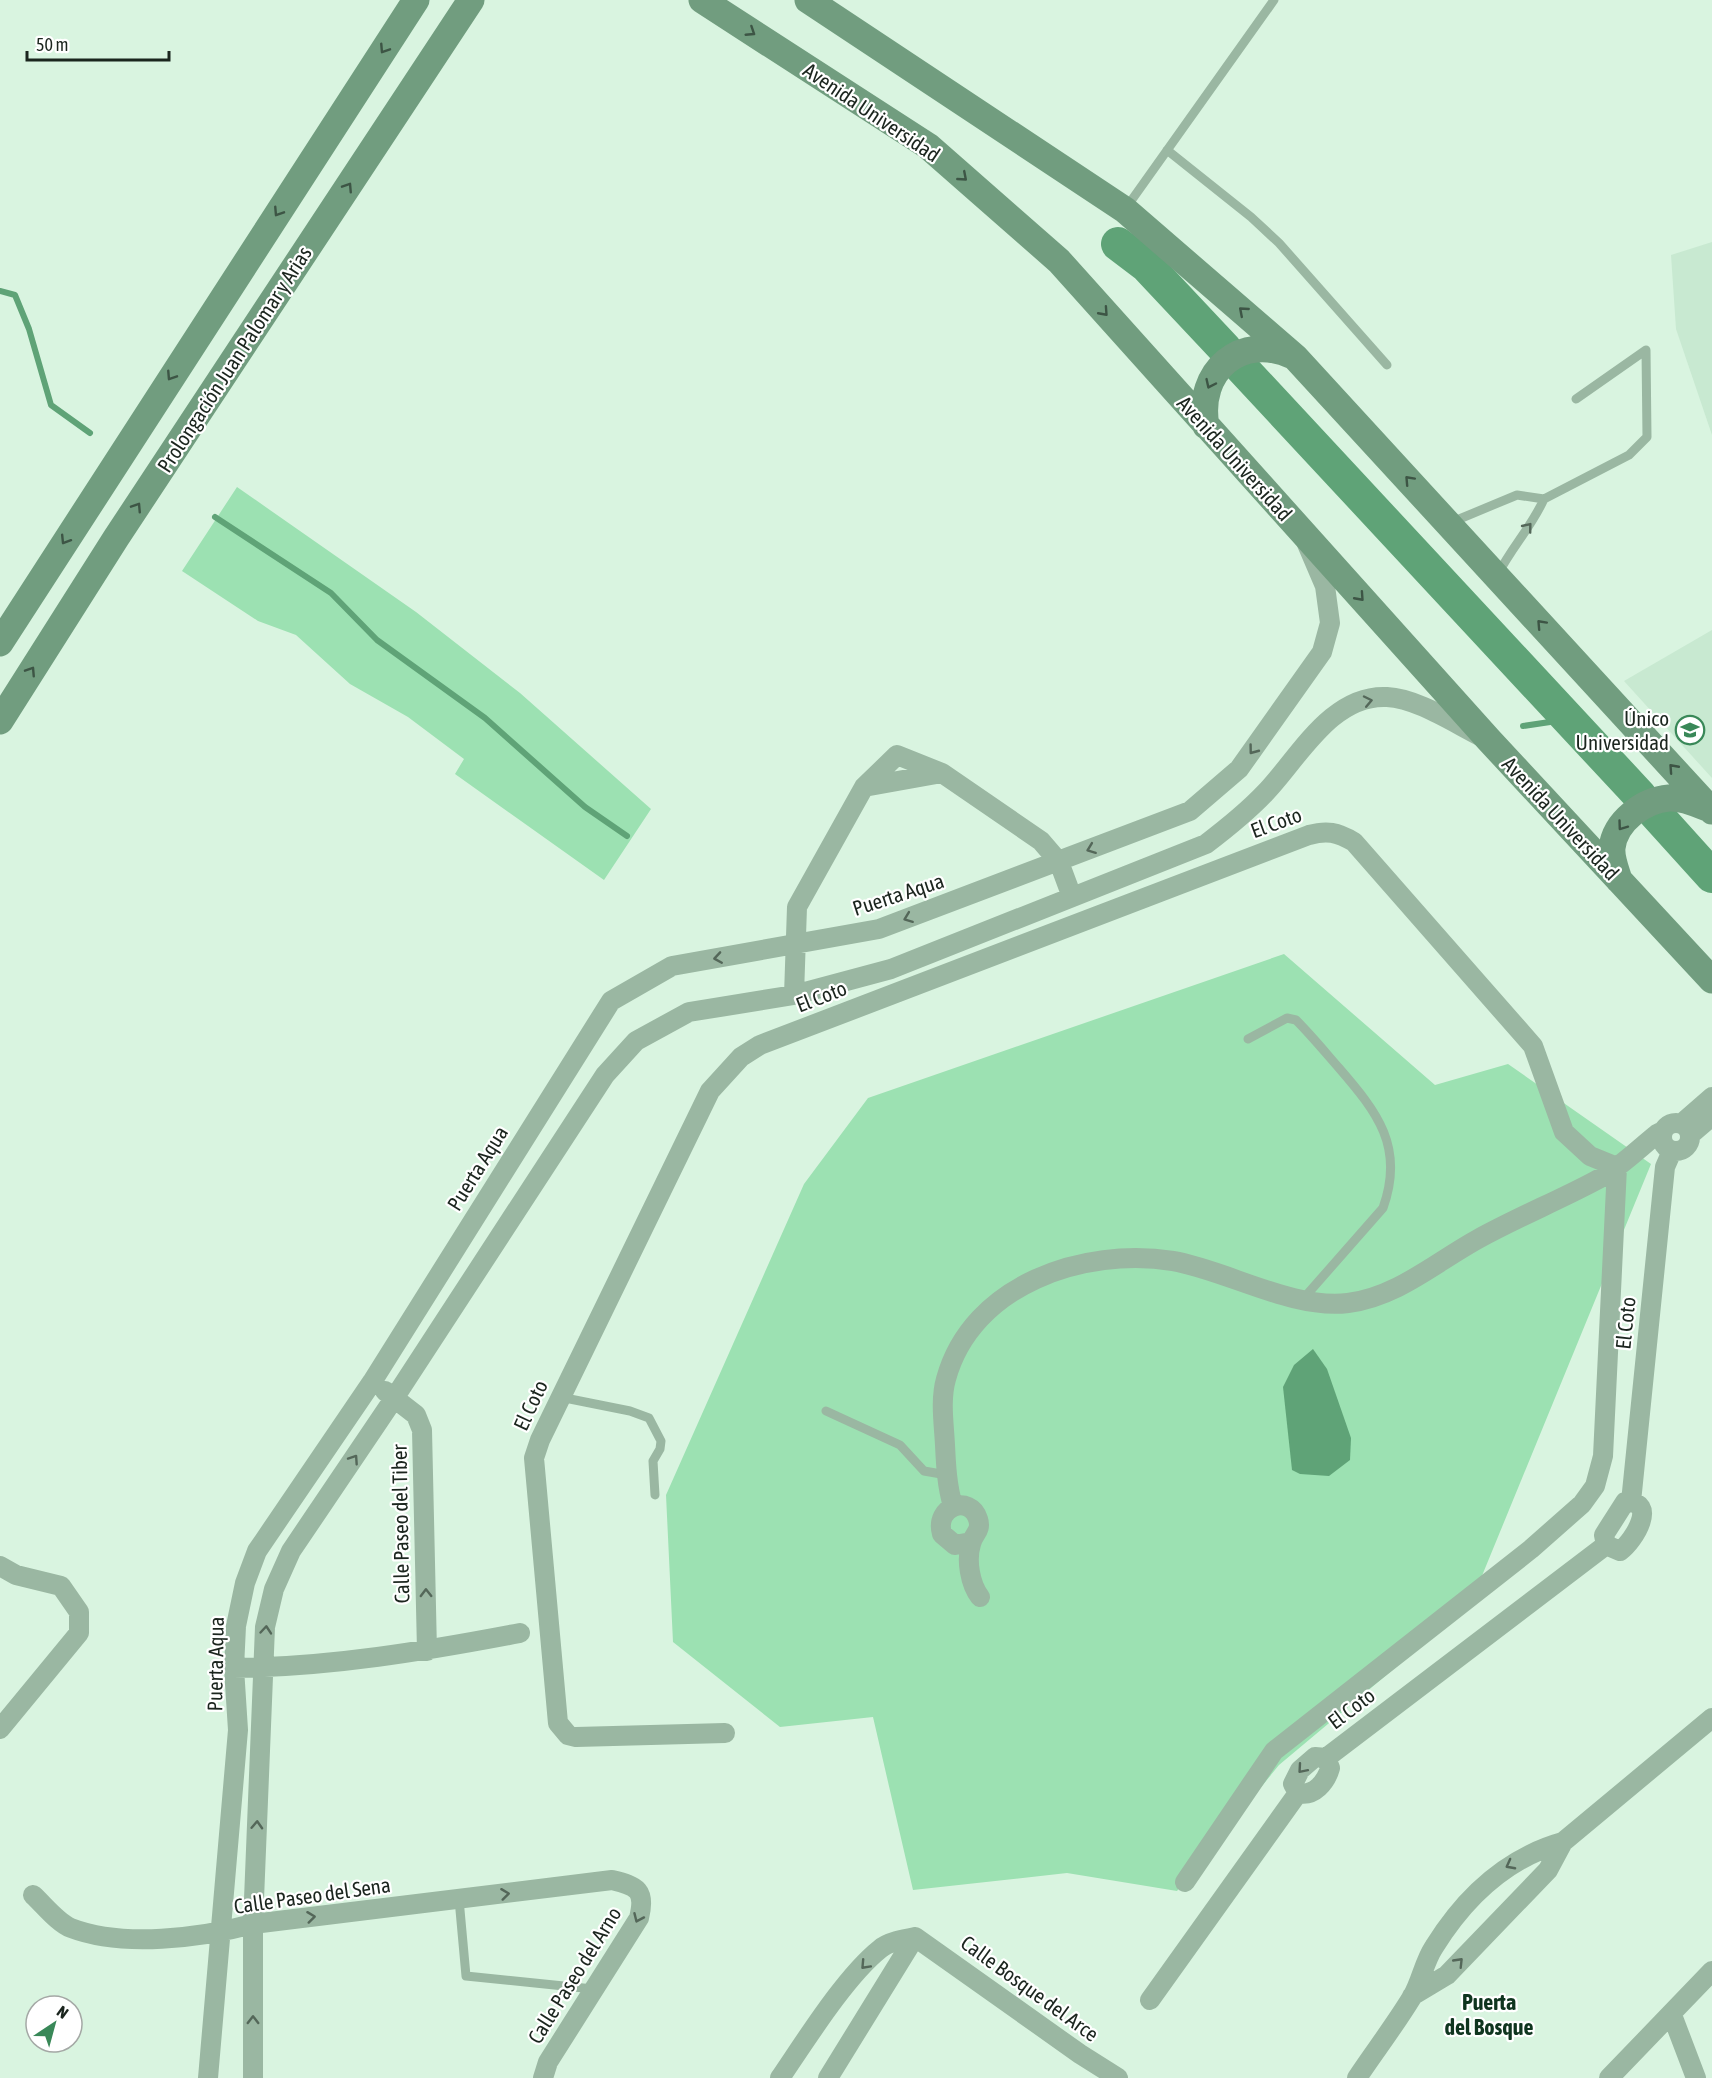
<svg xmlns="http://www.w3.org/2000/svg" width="1712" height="2078" font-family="'Asap Condensed',sans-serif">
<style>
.built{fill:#c8e9d1}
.garden{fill:#9ce1b2}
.water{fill:#5fa377}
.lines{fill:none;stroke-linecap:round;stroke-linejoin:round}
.stream{stroke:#5fa377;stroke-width:6}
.river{stroke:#5fa377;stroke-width:34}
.lane{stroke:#9ab7a2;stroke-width:9}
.street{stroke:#9ab7a2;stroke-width:20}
.secondary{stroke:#719d7f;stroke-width:27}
.oneway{stroke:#3d5545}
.oneway2{stroke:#546759}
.labels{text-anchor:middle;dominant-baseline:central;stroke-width:4.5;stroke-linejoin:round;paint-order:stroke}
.street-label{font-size:21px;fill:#1b251e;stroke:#fff}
.poi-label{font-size:21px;fill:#1b251e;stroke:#fff;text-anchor:end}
.neighbourhood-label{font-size:22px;font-weight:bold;fill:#0f351f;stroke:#fff}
</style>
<rect width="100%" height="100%" fill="#d9f4e0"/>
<path class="built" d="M1712,242v193l-36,-106 -5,-74z
M1712,630v148l-88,-97z"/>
<path class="garden" d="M237,487l179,125 104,81 131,116 -47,71 -149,-106 9,-15 -56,-42 -58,-33 -54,-49 -38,-14 -76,-50z
M1284,954l151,131 73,-21 143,100 -181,441 -191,160 -102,126 -110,-18 -154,17 -40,-173 -93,10 -107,-85 -7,-147 138,-311 64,-86z"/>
<path class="water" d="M1313,1349l14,20 24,69 -1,22 -21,16 -29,-2 -8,-4 -9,-83 11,-22z"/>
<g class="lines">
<path class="stream" d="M0,291l15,4 14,34 22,76 39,28
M215,517l116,76 46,47 108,78 100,89 42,29
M1523,726l47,-7"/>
<path class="river" d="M1118,244l29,22 78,83
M1240,366l400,430
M1655,813l57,63"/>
<path class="lane" d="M1167,150l84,67 28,26 108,122
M1126,208l148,-208
M1544,499l85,-44 18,-18 -1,-87 -70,49
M1452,522l65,-27 27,4c-12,27 -32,48 -46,75
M1248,1039l39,-21 9,2c15,15 29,32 43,48 38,44 66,79 44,140l-80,91
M560,1397l70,14 19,7 12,23 -1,8 -7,12 2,34
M826,1411l74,34 24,26 23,4
M459,1899l7,77 127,13"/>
<path class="street" d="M864,787l78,-14
M794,995l3,-88 67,-120 33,-32 45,18 99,68 18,21 13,35
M1662 1137a14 14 0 1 1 28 0a14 14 0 1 1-28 0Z
M1681,1124l31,-27
M1690,1135l22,-19
M385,1391l31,24 6,15 5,221
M1625,1502c34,-2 9,39 -5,49l-14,-6 -2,-10z
M1631,1502l34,-335 7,-16
M953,1506c-6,-20 -7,-40 -8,-61 -1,-21 -5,-45 1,-66 26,-95 138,-132 227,-118 53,9 120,49 175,42 49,-6 88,-41 130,-64 38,-21 77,-37 115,-57 24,-12 43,-31 64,-48l6,-3
M971,1542l-16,3 -13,-11c-8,-28 28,-40 36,-15 4,12 -5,15 -7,25 -5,16 -1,40 9,53
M0,1566l16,9 45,11 18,26v21l-79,96
M234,1668c96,-1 192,-17 286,-35
M725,1733l-149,4 -8,-2 -10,-12 -24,-265 6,-18 170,-349 31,-34 19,-12 549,-210c18,-5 28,-3 45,7l179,204 31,86 26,24 27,11 -14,289 -8,30 -13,18 -51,45 -257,202 -89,131
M1326,1758l280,-213
M1298,1793l-5,-9 7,-14 15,-13 11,1
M1298,1793c16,4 28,-11 32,-25l-4,-10
M33,1895c11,10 25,28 38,33 52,20 129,10 182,-4l359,-44c25,6 34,10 27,38l-91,144 -5,16
M915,1937l165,117 38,24
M1412,1996l35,-21 101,-105 15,-28 149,-124
M1150,2000l148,-207
M1672,2015l24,63
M208,2078l30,-348 -4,-62 2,-42 9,-43 12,-32 115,-169 239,-381 61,-35 207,-37 311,-118 49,-42 83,-117 8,-29 -5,-37 -18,-42
M253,2078v-154l12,-297 9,-38 17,-38 104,-154 210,-322 31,-34 53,-29 105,-17 97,-26 315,-125c21,-16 41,-32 59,-51 33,-34 66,-99 122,-96 29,1 67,26 93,39
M780,2078c26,-38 65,-101 100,-129 8,-7 24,-10 35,-12
M828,2078l87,-141
M1357,2078c18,-27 38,-53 55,-81 9,-15 12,-35 22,-50 31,-50 72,-89 129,-105
M1609,2078l103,-107"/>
<path class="secondary" d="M702,0l226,146 131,115 430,479 223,240
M808,0l317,210 170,147 417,454
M1206,426c-10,-55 35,-94 87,-70
M0,643l416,-643
M0,721l116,-183 355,-538
M1619,880c-3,-10 -8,-22 -7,-32 3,-27 32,-48 57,-50 14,-1 28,6 41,11"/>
</g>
<defs><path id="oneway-chevron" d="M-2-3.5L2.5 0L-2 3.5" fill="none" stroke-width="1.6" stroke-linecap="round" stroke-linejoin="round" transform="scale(1.5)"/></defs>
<g class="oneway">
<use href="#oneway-chevron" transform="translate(751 32) rotate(33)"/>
<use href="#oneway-chevron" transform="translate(384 49) rotate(123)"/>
<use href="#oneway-chevron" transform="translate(963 177) rotate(41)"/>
<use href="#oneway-chevron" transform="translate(348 187) rotate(-57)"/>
<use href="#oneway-chevron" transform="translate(278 212) rotate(123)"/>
<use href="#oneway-chevron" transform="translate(1243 311) rotate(-139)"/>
<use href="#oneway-chevron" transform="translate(1104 312) rotate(48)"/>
<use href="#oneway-chevron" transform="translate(171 376) rotate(123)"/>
<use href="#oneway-chevron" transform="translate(1210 384) rotate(115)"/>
<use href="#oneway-chevron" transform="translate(1409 480) rotate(-133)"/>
<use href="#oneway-chevron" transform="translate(137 507) rotate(-57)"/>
<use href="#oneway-chevron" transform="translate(65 540) rotate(122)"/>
<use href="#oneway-chevron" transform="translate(1360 597) rotate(48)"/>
<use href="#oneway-chevron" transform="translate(1541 624) rotate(-133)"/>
<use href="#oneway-chevron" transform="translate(31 671) rotate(-57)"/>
<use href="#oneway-chevron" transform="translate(1673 768) rotate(-132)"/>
<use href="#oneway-chevron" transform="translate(1622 826) rotate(126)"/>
</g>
<g class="oneway2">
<use href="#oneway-chevron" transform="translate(1528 527) rotate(-51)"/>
<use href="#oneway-chevron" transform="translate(1368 701) rotate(-12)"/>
<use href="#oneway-chevron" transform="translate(1253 750) rotate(127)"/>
<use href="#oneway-chevron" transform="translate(1091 849) rotate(159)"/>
<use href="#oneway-chevron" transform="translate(908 918) rotate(159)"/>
<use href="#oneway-chevron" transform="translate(718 958) rotate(171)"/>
<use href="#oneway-chevron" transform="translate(354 1459) rotate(-56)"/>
<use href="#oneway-chevron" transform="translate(426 1593) rotate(-91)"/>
<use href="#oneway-chevron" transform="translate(266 1630) rotate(-85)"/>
<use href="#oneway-chevron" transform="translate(1302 1769) rotate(131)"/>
<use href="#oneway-chevron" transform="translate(257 1825) rotate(-87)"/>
<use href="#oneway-chevron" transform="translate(1510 1865) rotate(152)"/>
<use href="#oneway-chevron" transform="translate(505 1894) rotate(-7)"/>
<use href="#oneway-chevron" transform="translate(311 1917) rotate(-7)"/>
<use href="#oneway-chevron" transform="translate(638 1918) rotate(114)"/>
<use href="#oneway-chevron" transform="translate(1459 1962) rotate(-46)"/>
<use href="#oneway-chevron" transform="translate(865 1965) rotate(133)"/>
<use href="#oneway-chevron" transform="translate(253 2020) rotate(-90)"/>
</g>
<defs>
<g id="university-ring" transform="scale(1.5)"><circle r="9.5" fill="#fff" stroke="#398858" stroke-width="1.5"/><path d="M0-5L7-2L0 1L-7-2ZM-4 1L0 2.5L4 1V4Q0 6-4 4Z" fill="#398858"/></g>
</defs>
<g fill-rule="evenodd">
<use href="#university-ring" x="1690" y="730"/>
</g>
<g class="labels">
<g class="street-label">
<text transform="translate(872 112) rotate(34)">Avenida Universidad</text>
<text transform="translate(234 359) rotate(-57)">Prolongación Juan Palomar y Arias</text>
<text transform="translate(1235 458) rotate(48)">Avenida Universidad</text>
<text transform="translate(1561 818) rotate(47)">Avenida Universidad</text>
<text transform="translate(1276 822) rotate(-20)">El Coto</text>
<text transform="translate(898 894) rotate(-18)">Puerta Aqua</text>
<text transform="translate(821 996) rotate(-21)">El Coto</text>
<text transform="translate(477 1168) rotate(-58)">Puerta Aqua</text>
<text transform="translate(1625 1323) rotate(-84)">El Coto</text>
<text transform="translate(530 1405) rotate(-65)">El Coto</text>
<text transform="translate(400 1524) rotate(-91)">Calle Paseo del Tiber</text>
<text transform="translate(215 1664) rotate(-89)">Puerta Aqua</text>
<text transform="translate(1351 1708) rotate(-37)">El Coto</text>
<text transform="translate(312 1895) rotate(-8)">Calle Paseo del Sena</text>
<text transform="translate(574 1975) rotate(-58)">Calle Paseo del Arno</text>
<text transform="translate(1030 1988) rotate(36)">Calle Bosque del Arce</text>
</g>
<g class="poi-label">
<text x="1669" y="718">Único<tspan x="1669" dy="24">Universidad</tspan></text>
</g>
<g class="neighbourhood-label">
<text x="1489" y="2002">Puerta<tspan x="1489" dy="25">del Bosque</tspan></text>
</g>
</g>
<g transform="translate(54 2024) rotate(36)"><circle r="28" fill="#ffffff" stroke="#a4a8a5" stroke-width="1.5"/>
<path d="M0-4.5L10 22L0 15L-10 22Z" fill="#398858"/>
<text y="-9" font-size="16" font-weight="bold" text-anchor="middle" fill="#1b251e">N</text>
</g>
<path d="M27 51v9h142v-9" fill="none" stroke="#1b251e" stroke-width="3"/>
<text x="36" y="51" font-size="18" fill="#1b251e" stroke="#ffffff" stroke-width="4.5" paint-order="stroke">50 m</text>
</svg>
